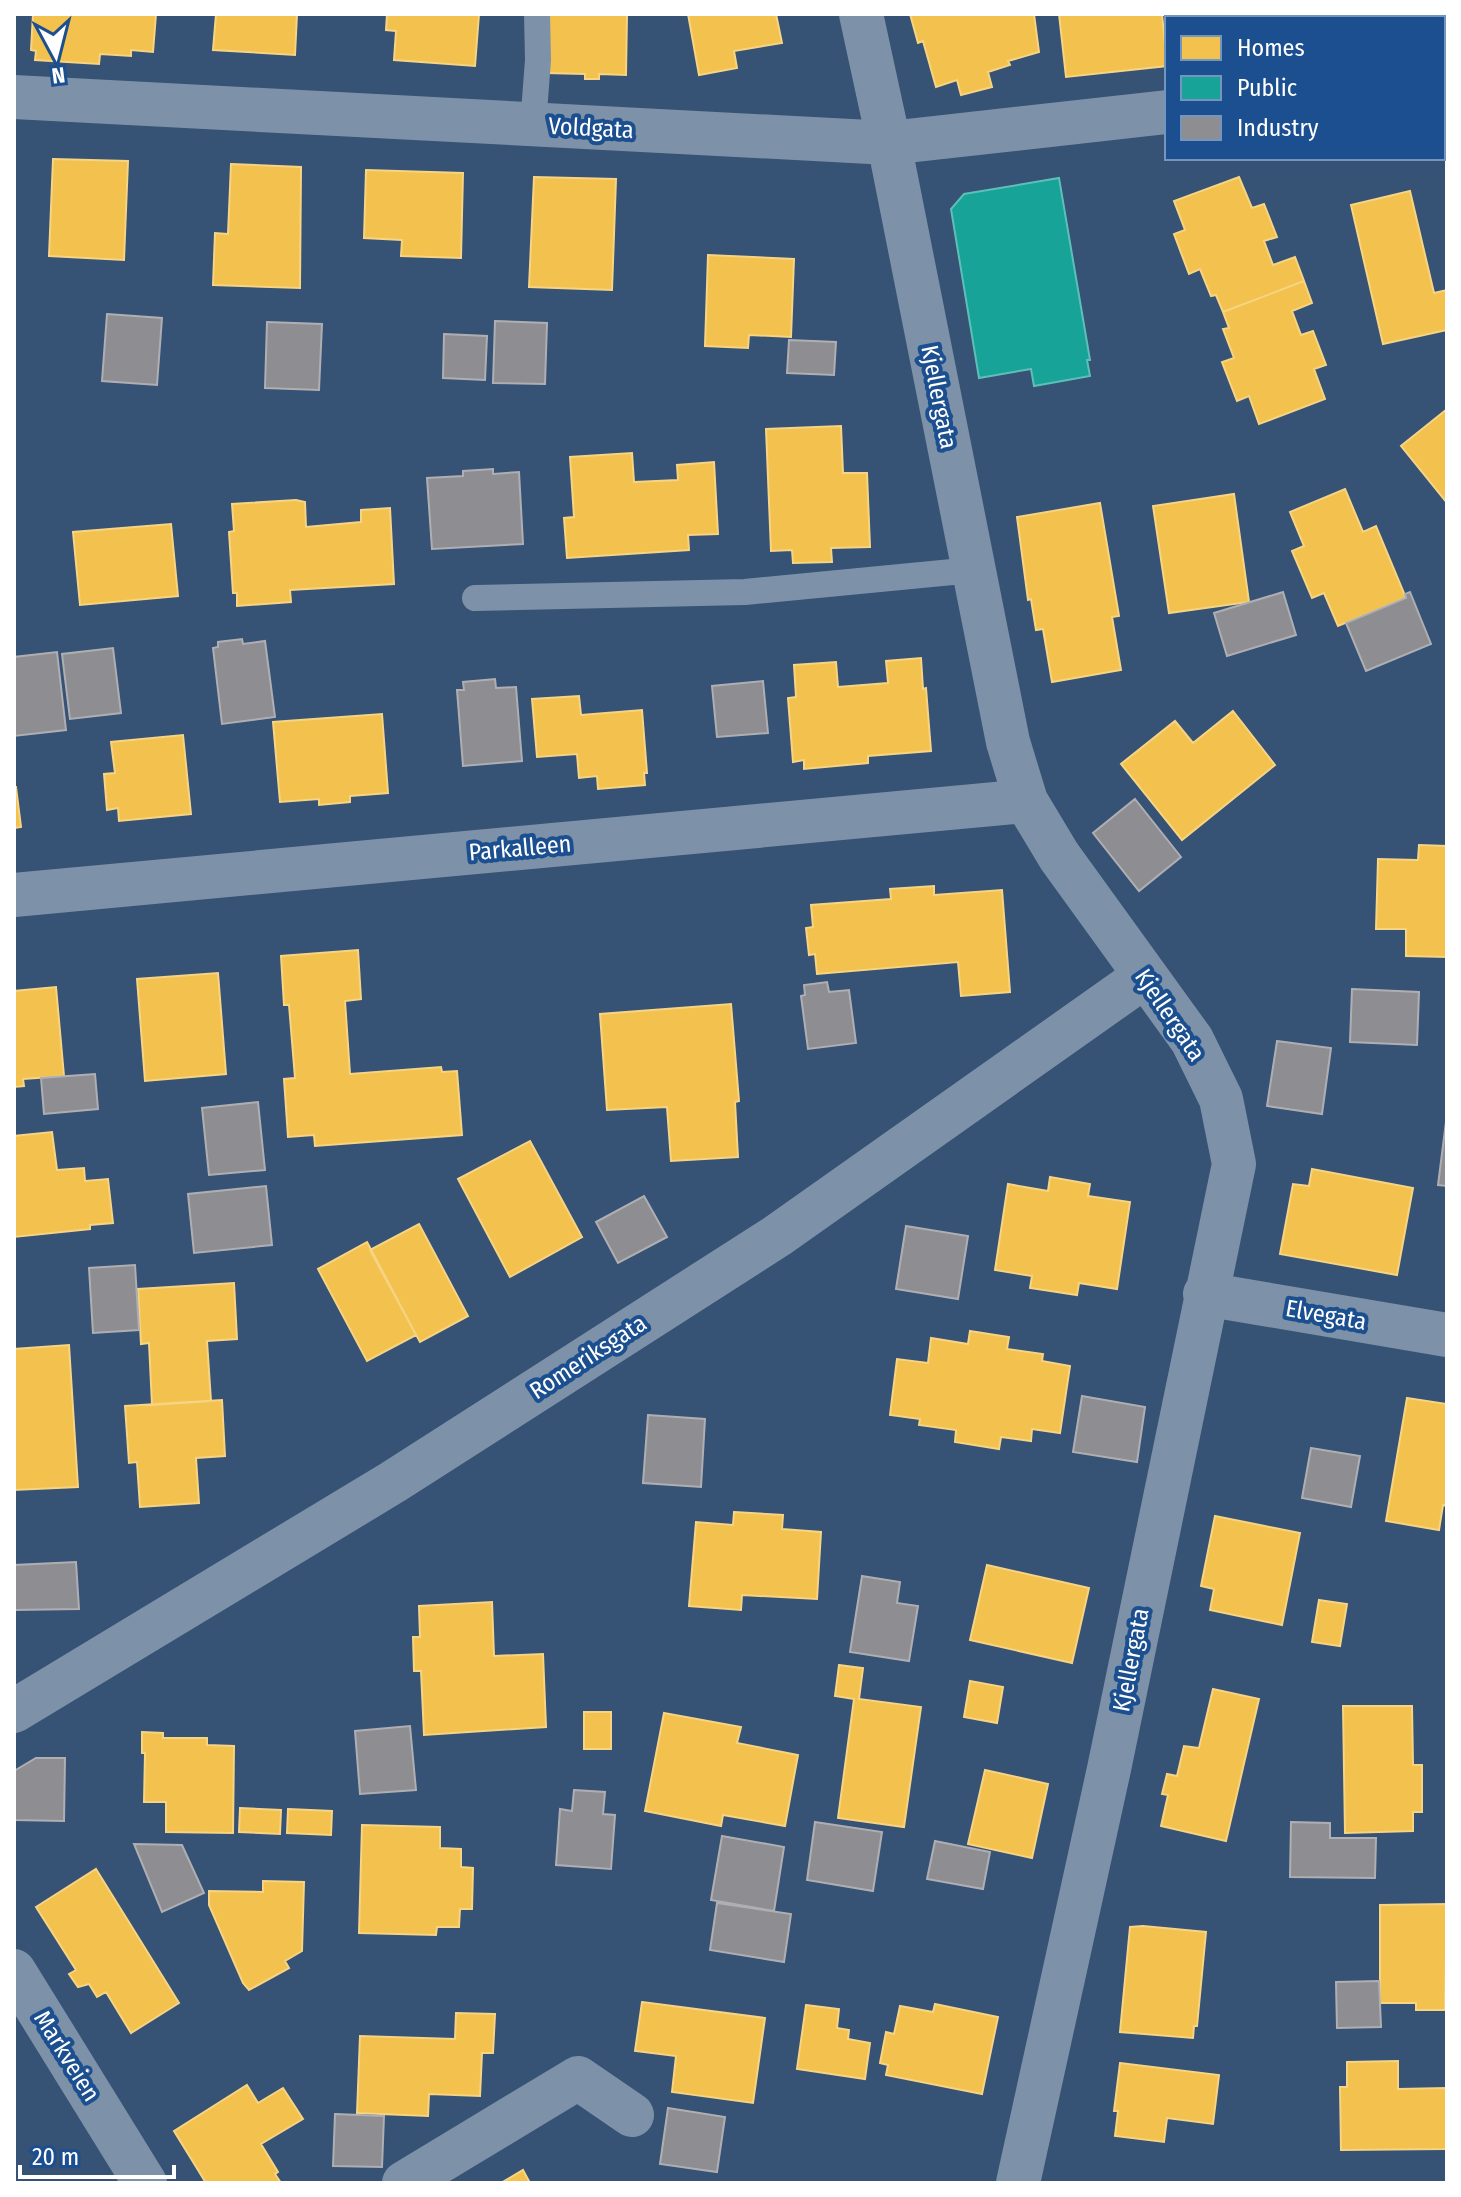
<svg xmlns="http://www.w3.org/2000/svg" width="1461" height="2197" font-family="'Fira Sans Condensed',sans-serif">
<style>
.homes{fill:#f2c14e;stroke:#f6d483;stroke-width:2}
.public{fill:#17a398;stroke:#5dbfb7;stroke-width:2}
.industry{fill:#8d8d92;stroke:#afafb3;stroke-width:2}
.lines{fill:none;stroke-linecap:round;stroke-linejoin:round}
.service{stroke:#7d92a8;stroke-width:26}
.minor{stroke:#7d92a8;stroke-width:44}
.labels{text-anchor:middle;dominant-baseline:central;stroke-width:8;stroke-linejoin:round;paint-order:stroke}
.street-label{font-size:24px;fill:#fff;stroke:#1b4f8f}
</style>
<rect width="100%" height="100%" fill="#365274"/>
<path class="homes" d="M33,14h123l-3,38 -22,-2v6l-31,-2 -1,10 -64,-4 1,-9 -5,-1z
M216,14h81l-2,41 -82,-5z
M387,14h92l-4,52 -81,-6 2,-29 -10,-1z
M548,14h79l-1,61 -27,-1v5h-14v-5l-39,-1z
M688,14h88l6,29 -48,8 3,17 -38,7z
M910,14h124l5,38 -31,9 2,4 -22,7 4,15 -31,8 -4,-15 -21,7 -13,-46 -5,2z
M1059,14h103l5,52 -101,11z
M1271,14h99l1,4h-100z
M53,159l75,2 -4,99 -75,-4z
M231,164l70,3 -1,121 -87,-3 2,-52 13,1z
M366,170l97,3 -2,85 -60,-2 1,-16 -38,-2z
M534,177l82,2 -4,111 -83,-3z
M1239,177l13,31 12,-4 13,33 -13,4 9,24 22,-8 9,24 -81,31 -7,-17 -5,1 -11,-27 -11,5 -15,-40 11,-4 -11,-29z
M1410,191l24,102 13,-3v40l-64,14 -32,-139z
M708,255l86,4 -3,78 -42,-2 -1,13 -43,-2z
M1304,281l8,22 -20,8 9,24 12,-4 13,34 -12,4 11,30 -66,25 -10,-28 -12,5 -15,-39 12,-4 -11,-29 6,-1 -6,-16z
M1447,409v94l-46,-57z
M841,426l2,47h24l3,74 -39,1 1,14 -39,1 -1,-13 -21,1 -5,-122z
M632,453l2,29 44,-2 -1,-15 37,-3 4,72 -30,1 1,15 -122,8 -3,-40 10,-1 -4,-60z
M1345,489l18,43 13,-6 30,72 -68,28 -14,-33 -12,5 -20,-47 12,-5 -14,-34z
M1234,494l15,108 -80,11 -16,-107z
M296,500l9,2 1,25 55,-5v-12l29,-2 4,76 -104,6 1,12 -54,4v-13h-4l-4,-61 5,-1 -2,-27z
M1100,503l19,113 -7,1 9,53 -69,12 -9,-53 -7,1 -5,-31 -3,1 -11,-83z
M171,524l7,72 -98,9 -7,-73z
M921,658l2,31 3,-1 5,63 -63,5v7l-64,6v-9l-11,2 -5,-64 8,-1 -2,-32 42,-3 2,25 50,-4 -2,-22z
M579,696l2,19 61,-5 5,63h-3l1,12 -47,4 -1,-13 -18,2 -2,-24 -40,3 -5,-58z
M1233,711l42,54 -93,75 -61,-76 54,-43 18,22z
M382,714l6,79 -38,3v6l-31,3v-6l-39,3 -7,-80z
M183,735l8,79 -72,7 -1,-13 -11,2 -3,-36 11,-1 -4,-31z
M14,787h2l5,40 -7,1z
M1419,845l28,1v111l-41,-1v-27h-30l2,-70 40,1z
M934,886v9l68,-5 8,102 -49,4 -3,-34 -141,12 -2,-20 -6,1 -3,-27 7,-1 -2,-22 80,-6 -1,-10z
M358,950l3,49 -16,2 5,73 91,-7 1,5 15,-1 5,64 -147,11 -1,-11 -26,2 -4,-58 11,-1 -6,-73h-5l-3,-49z
M218,973l8,101 -81,7 -8,-102z
M56,987l8,89 -41,3 1,7 -10,1v-96z
M731,1004l8,97 -4,1 3,55 -67,4 -4,-54 -60,3 -7,-96z
M52,1132l5,38 27,-2 1,13 23,-2 5,44 -23,2v4l-76,8v-101z
M530,1141l52,96 -72,40 -52,-98z
M1312,1169l101,19 -16,87 -117,-21 13,-70 16,2z
M1050,1177l40,7 -2,12 42,6 -13,87 -38,-6 -2,12 -47,-7 2,-12 -37,-6 13,-86 40,7z
M419,1224l49,92 -48,26 -50,-92z
M367,1242l49,93 -49,26 -49,-92z
M234,1283l3,56 -30,2 4,60 -59,4 -3,-62 -8,1 -3,-55z
M970,1331l39,6 -2,12 36,5 -1,7 28,5 -10,67 -28,-4 -1,12 -30,-4 -2,12 -44,-7 1,-12 -37,-5 1,-6 -30,-4 7,-56 31,4 3,-25 37,6z
M69,1345l9,142 -64,3v-141z
M1407,1398l40,6v102l-4,-1 -4,25 -53,-9z
M222,1400l3,56 -29,2 3,45 -59,4 -3,-45 -8,1 -4,-57z
M734,1512l49,3 -1,14 39,3 -4,67 -75,-4 -1,15 -52,-4 7,-84 37,3z
M1215,1516l85,17 -18,92 -72,-15 4,-21 -13,-3z
M987,1565l102,23 -17,75 -102,-23z
M1319,1600l28,4 -7,42 -28,-4z
M492,1602l2,54 49,-2 3,73 -122,8 -3,-64h-7l-1,-34h7l-1,-31z
M839,1665l24,3 -4,31 62,8 -17,120 -66,-9 16,-119 -19,-3z
M970,1681l33,6 -6,36 -33,-6z
M1213,1689l46,10 -33,142 -65,-15 7,-31 -6,-1 5,-20 10,2 7,-30 15,2z
M1343,1706h69l1,59h9v47h-9v19l-68,2z
M584,1712h27v37h-27z
M664,1713l77,14 -4,16 61,12 -13,71 -62,-11 -2,11 -76,-15z
M142,1732l21,1v5h44v7l27,1 -1,87 -67,-1v-30h-22l1,-49h-3z
M985,1770l63,14 -16,74 -64,-14z
M240,1808l41,2 -1,24 -41,-2z
M288,1809l44,2 -1,24 -44,-2z
M362,1825l78,2v21l21,1v18l12,1 -1,41h-12l-1,18h-22l-1,8 -77,-2z
M96,1869l83,134 -48,30 -25,-41 -9,5 -8,-13 -11,3 -9,-13 7,-4 -40,-63z
M263,1881l41,1 -2,69 -17,10 4,7 -40,22 -6,-7 -34,-78v-14l54,1z
M1447,1904l-2,106h-29v-7h-36v-98z
M1143,1926l63,6 -9,94h-3l-1,12 -73,-6 10,-105z
M642,2002l123,16 -12,85 -81,-11 4,-36 -41,-5z
M935,2004l63,13 -16,77 -96,-19 2,-10 -8,-2 6,-31 8,2 6,-28 33,6z
M806,2005l33,4 -2,19 12,2 -1,9 22,4 -5,36 -68,-10z
M456,2013l39,1 -2,39h-11l-2,43 -51,-2 -1,22 -71,-3 3,-77 95,3z
M1398,2061v28l48,-1v61l-105,1 -1,-63h7v-25z
M1120,2063l99,12 -6,49 -46,-6 -3,24 -49,-6 3,-25h-4z
M247,2085l11,18 25,-15 20,31 -42,25 17,28 -3,2 6,9h-75l-32,-52z
M523,2170l7,13h-29z"/>
<path class="public" d="M1059,178l31,182h-3l3,16 -56,10 -3,-17 -52,9 -28,-169 13,-15z"/>
<path class="industry" d="M107,314l55,4 -5,67 -55,-4z
M495,321l52,2 -2,61 -52,-1z
M267,322l55,2 -3,66 -54,-2z
M444,334l43,2 -2,44 -42,-2z
M789,340l47,2 -2,33 -47,-2z
M493,469v5l26,-2 4,72 -91,5 -5,-71 36,-2v-5z
M1283,592l13,43 -69,21 -13,-43z
M1410,592l21,52 -65,27 -20,-48 60,-25 -1,-4z
M242,639l1,5 22,-3 10,76 -53,7 -9,-76 5,-1v-5z
M113,648l8,65 -51,6 -8,-65z
M57,652l9,78 -52,6v-79z
M495,679l1,9 20,-1 6,74 -59,5 -6,-76h7l-1,-8z
M763,681l5,52 -51,4 -5,-51z
M1135,799l46,58 -42,34 -46,-58z
M827,982l2,10 20,-2 7,53 -48,6 -7,-53 4,-1 -1,-10z
M1352,989l67,3 -2,53 -67,-3z
M1277,1041l54,7 -9,66 -55,-8z
M95,1074l3,35 -54,5 -3,-36z
M258,1102l7,68 -56,5 -7,-67z
M1447,1114v72l-9,-1z
M266,1186l6,59 -78,8 -6,-59z
M644,1196l23,41 -49,26 -22,-41z
M906,1226l62,10 -10,63 -62,-10z
M135,1265l4,65 -46,3 -4,-65z
M1082,1396l63,11 -8,55 -64,-10z
M648,1415l57,4 -4,68 -58,-4z
M1311,1448l49,8 -9,51 -49,-9z
M76,1562l3,47 -65,1v-45z
M862,1576l38,6 -3,21 21,3 -9,55 -59,-9z
M410,1726l6,64 -56,4 -5,-63z
M36,1758h29l-1,63 -50,-1v-49z
M574,1790l31,2 -2,22 12,1 -4,54 -55,-4 4,-56 12,2z
M815,1822l67,10 -9,59 -66,-11z
M1291,1822l39,1v15h46l-1,40 -85,-1z
M722,1836l62,11 -10,64 -63,-11z
M935,1841l55,11 -7,37 -56,-10z
M134,1844l48,1 22,48 -42,19z
M717,1903l74,11 -7,48 -74,-12z
M1379,1981l2,46 -44,1 -1,-46z
M668,2108l57,9 -8,55 -57,-8z
M335,2114l49,2 -2,51 -49,-1z"/>
<g class="lines">
<path class="service" d="M1217,14l1,4
M533,125l5,-65 -1,-46
M475,598l270,-6 228,-22"/>
<path class="minor" d="M861,14l28,129 119,599 18,59 33,55 133,184 29,59 13,65 -125,605 -91,414
M1443,65l4,-1
M14,97l875,46 278,-31
M14,895l1012,-94
M1205,1294l242,41
M14,1711l379,-229 384,-246 368,-260
M14,1971l131,212
M404,2183l174,-105 54,37"/>
</g>
<g class="labels">
<g class="street-label">
<text transform="translate(591 128) rotate(3)">Voldgata</text>
<text transform="translate(939 397) rotate(79)">Kjellergata</text>
<text transform="translate(520 848) rotate(-5)">Parkalleen</text>
<text transform="translate(1170 1015) rotate(56)">Kjellergata</text>
<text transform="translate(1326 1315) rotate(10)">Elvegata</text>
<text transform="translate(588 1357) rotate(-33)">Romeriksgata</text>
<text transform="translate(1131 1660) rotate(-79)">Kjellergata</text>
<text transform="translate(67 2056) rotate(58)">Markveien</text>
</g>
</g>
<rect width="1461" height="2197" fill="none" stroke="#ffffff" stroke-width="32"/>
<rect x="1165" y="16" width="280" height="144" fill="#1b4f8f" stroke="#7695bc" stroke-width="2"/>
<rect x="1181" y="36" width="40" height="24" fill="#f2c14e" stroke="#7695bc" stroke-width="2"/>
<text x="1237" y="56" font-size="24" fill="#ffffff">Homes</text>
<rect x="1181" y="76" width="40" height="24" fill="#17a398" stroke="#7695bc" stroke-width="2"/>
<text x="1237" y="96" font-size="24" fill="#ffffff">Public</text>
<rect x="1181" y="116" width="40" height="24" fill="#8d8d92" stroke="#7695bc" stroke-width="2"/>
<text x="1237" y="136" font-size="24" fill="#ffffff">Industry</text>
<g transform="translate(56 56) rotate(173)" stroke="#1b4f8f" stroke-width="6" paint-order="stroke">
<path d="M0-6L14 30L0 20L-14 30Z" fill="#ffffff"/>
<text y="-12" font-size="22" font-weight="bold" text-anchor="middle" fill="#ffffff">N</text>
</g>
<path d="M20 2165v12h154v-12" fill="none" stroke="#ffffff" stroke-width="4"/>
<text x="32" y="2165" font-size="24" fill="#ffffff" stroke="#1b4f8f" stroke-width="6" paint-order="stroke">20 m</text>
</svg>
